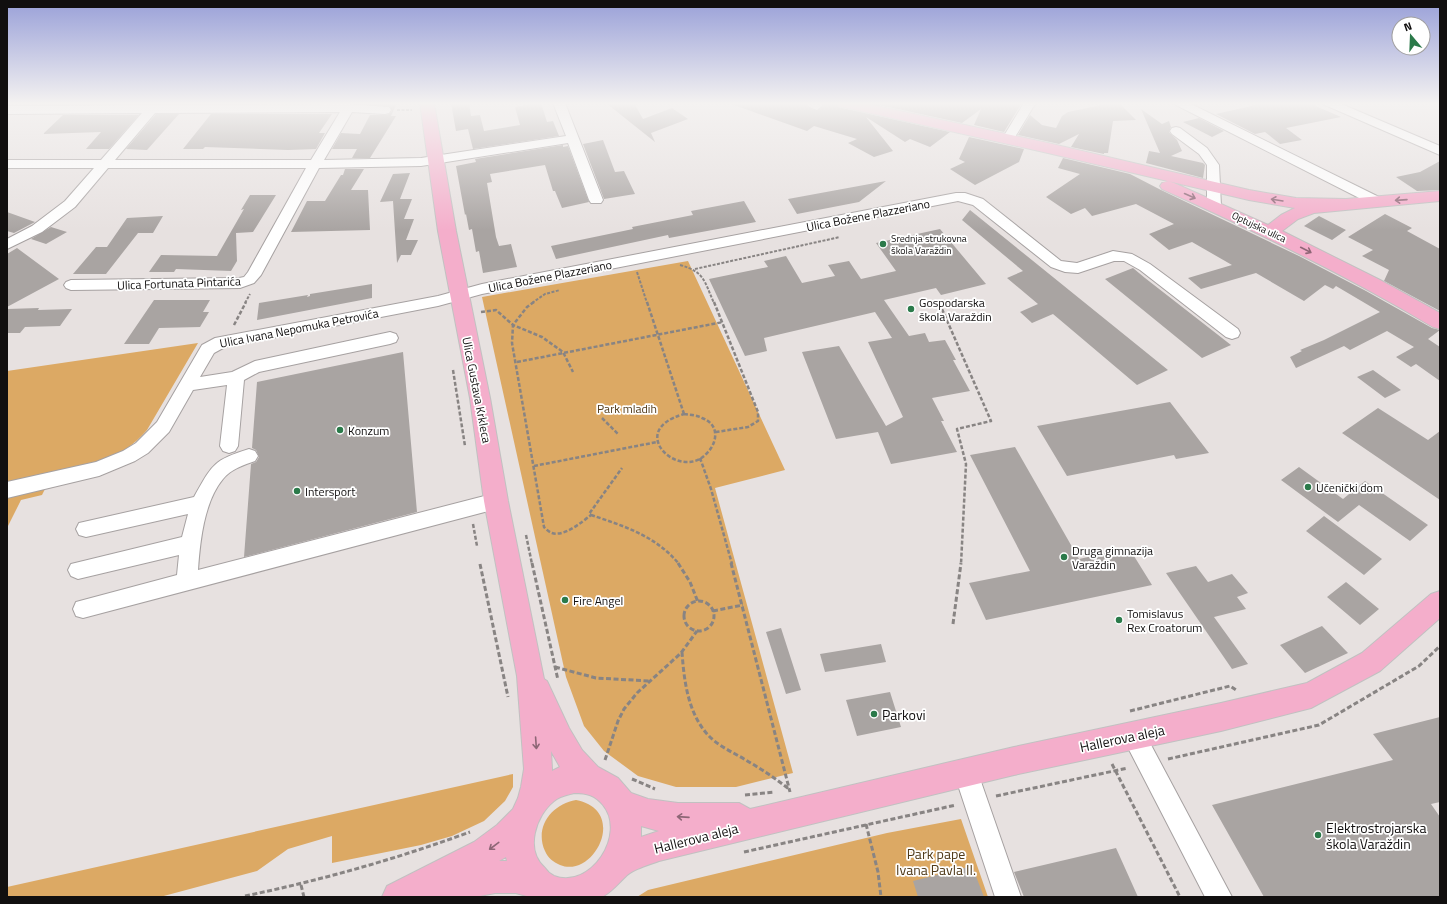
<svg xmlns="http://www.w3.org/2000/svg" width="1447" height="904" font-family="'Titillium Web',sans-serif">
<style>
.green{fill:#dca964}
.building{fill:#a9a4a2}
.lines{fill:none;stroke-linecap:round;stroke-linejoin:round}
.minor-casing{stroke:#a6a1a1;stroke-width:2}
.major-casing{stroke:#c1c1c1;stroke-width:2}
.path-far2{stroke:#888483;stroke-width:2;stroke-dasharray:3 1.5;stroke-linecap:butt}
.path-far1{stroke:#888483;stroke-width:2.5;stroke-dasharray:4 2;stroke-linecap:butt}
.path{stroke:#888483;stroke-width:3;stroke-dasharray:5 2.5;stroke-linecap:butt}
.minor{fill:#fff;fill-rule:evenodd}
.major{fill:#f4aecb;fill-rule:evenodd}
.oneway{stroke:#8e6676}
.poi-dot{fill:#2b7a4a;stroke:#fff;stroke-width:1.5}
.labels{text-anchor:middle;dominant-baseline:central;stroke-width:3.5;stroke-linejoin:round;paint-order:stroke}
.far-street-label{font-size:10px;fill:#110f0f;stroke:#fff}
.far-poi-label{font-size:10px;fill:#110f0f;stroke:#fff;text-anchor:start}
.street-label{font-size:12px;fill:#110f0f;stroke:#fff}
.poi-label{font-size:12px;fill:#110f0f;stroke:#fff;text-anchor:start}
.park-label{font-size:12px;fill:#503a19;stroke:#fff}
.near-poi-label{font-size:14px;fill:#110f0f;stroke:#fff;text-anchor:start}
.near-street-label{font-size:14px;fill:#110f0f;stroke:#fff}
.near-park-label{font-size:14px;fill:#503a19;stroke:#fff}
</style>
<rect width="100%" height="100%" fill="#e7e1e0"/>
<path class="green" d="M688,261l97,209 -70,18 78,285 -57,14h-60l-38,-11 -34,-25 -20,-25 -18,-49 -84,-380z
M198,343l-51,87c-27,31 -55,35 -94,43l-11,22 -21,5 -14,28v-157z
M513,774v13l-8,14 -21,20 -32,15 -31,9 -89,18v-27l-44,13 -31,22 -97,26h-153v-10z
M576,800c53,10 18,79 -16,65 -7,-3 -12,-7 -15,-14 -11,-24 7,-47 31,-51z
M961,819l27,78h-351l11,-7 239,-57z"/>
<path class="building" d="M76,103h113l-114,1z
M377,103h20l-6,13h5l-26,42h-18l5,-9h-25l9,-16 19,1 10,-19h15l4,-1 3,-3 -3,-5 -13,-1z
M451,103h18l2,13 9,-1 4,16 36,-6 -5,-18 26,-4 6,19 6,-1 6,15 -86,13 -5,-20 -12,2z
M606,103h28l9,16 29,-11 16,11 -37,14 4,9z
M735,103h66l16,7 8,-7h10l3,4 112,25 -20,15 -20,-8 -5,3 -39,-25 27,34 -19,6 -26,-14 9,-4 -43,-13 -7,5 -73,-26z
M870,103h147l3,3 -16,26 -30,-7 7,-16 -19,14z
M1111,103h8l17,17 -23,1 -5,32h-4v1l-33,-7 8,-13 -20,10 -41,-9 12,-20 12,10 14,3 6,-12 6,-4z
M1264,103h45l32,14 -55,11 16,12 -22,4 -15,-12 -10,2 -39,-20z
M1141,109l21,15 7,-3 2,6 -2,5 8,8 5,11 -11,5 32,7 2,2 -2,13 -57,-15 3,-12 11,2z
M156,114h23l-32,36 -21,-1z
M211,114h121l-13,19h6l-9,16 -28,1 -83,-3 -2,2h-20z
M63,115h76l-30,34h-23l15,-17 -58,2z
M1199,118l25,13 -12,6 -29,-15z
M969,137l55,12 -5,13 -44,23 -25,-16 15,-7 -6,-3z
M603,140l12,32 9,-1 11,23 -31,5 -21,-55z
M563,145v2l5,-1 21,56 -27,6 -7,-17h-2l-8,-26 -55,9 2,8 -5,1 9,54 3,9 12,-2 6,23 -34,6 -4,-22 -3,1 -4,-23 -3,1 -3,-16 -1,1 -9,-49 20,-4 -1,-3z
M1063,158l67,16 31,16 138,66 67,35 66,37 8,2 -12,9 12,8v34l-24,-17 -5,3 -15,-10 18,-10 -27,-16 -37,19 -6,-4 -48,22 -6,-11 12,-6 -2,-1 24,-10 56,-28 -44,-26 -3,3 -8,-4 -21,16 -48,-28 -55,16 -13,-11 44,-13 -40,-23 -23,8 -20,-16 25,-10 -38,-20 -44,12 -7,-8 -14,6 -25,-17 34,-23 -22,-6z
M1440,161v29l-23,1 -21,-14 24,-5z
M345,169h19l-13,21h17l2,40 -79,2 16,-31h18l16,-26h2z
M410,173l-10,26h12l-8,20h10l-8,21h12l-7,15h-10l-4,8 -4,-62 -13,1 13,-28z
M886,181l-27,21 -62,12 -9,-15z
M250,195h26l-23,37 -17,1 1,28 -6,10 -55,-2 -2,3h-25l12,-17 56,1 27,-47 -3,1z
M744,201l12,21 -87,16 -1,-3 -112,24 -5,-13 82,-17 -1,-2 61,-12 -2,-4z
M970,210l198,160 -31,15 -84,-71 -21,9 -12,-11 18,-8 -31,-26 16,-7 -61,-51z
M7,212l28,10 -21,11 -7,-2z
M1385,214l27,14 -5,3 33,18v62l-56,-30 5,-11 -27,-14 11,-6 -25,-13z
M163,216l-10,17h-15l-32,41h-33l23,-27h11l20,-29z
M1319,216l27,14 -14,10 -28,-14z
M51,227l16,5 -21,12 -15,-5z
M940,229l46,55 -45,11 -5,-7 -52,12 25,36 16,-3 4,9 16,-2 11,20h-3l17,31 -38,7 12,23h-3l16,31 -66,12 -13,-32 -42,7 -34,-87 37,-6 47,80 17,-9 -35,-75 24,-4 -17,-26 -111,26 3,13 -22,5 -36,-77 59,-12 -4,-6 22,-5 16,27 33,-7 -7,-11 21,-4 12,18 35,-8 -20,-28z
M17,248l42,31 -52,28v-53z
M1133,268l12,10 86,67 -29,13 -97,-79z
M372,284v14l-115,22 2,-17 49,-8 -1,2 3,-1v-2z
M154,300h56l-7,12h6l-9,15 -41,1 -10,16h-25z
M39,308l-1,2 34,-1 -12,17 -35,1 -5,6h-13v-24z
M403,352l14,160 -173,45 7,-93 5,-2 3,-5 -3,-7 -4,-2 5,-66z
M1373,370l28,20 -16,8 -28,-21z
M1170,402l39,51 -33,6 -2,-4 -107,21 -30,-50z
M1378,408l50,32 12,-9v69l-98,-67z
M1015,447l64,112 50,-11 23,37 -166,35 -17,-37 61,-12 -60,-116z
M1299,467l44,32 22,-18 63,44 -18,16 -51,-36 -21,17 -57,-42z
M1324,516l58,43 -18,16 -58,-44z
M1196,566l12,16 24,-8 16,19 -11,4 9,12 -32,8 34,47 -16,5 -66,-96z
M1346,582l33,27 -19,16 -33,-28z
M1322,626l26,27 -43,20 -25,-28z
M781,628l20,62 -15,4 -20,-62z
M881,644l5,18 -61,10 -5,-18z
M890,692l11,35 -44,9 -11,-36z
M1440,717v85l-9,2 9,13v80h-176l-52,-92 181,-45 -20,-26z
M1116,848l22,49h-114l-10,-25z
M972,866l12,31h-66l-5,-16z"/>
<g class="lines">
<g class="minor-casing">
<path id="minor" d="M553,103h12l38,97 -2,3h-10l-2,-3 -21,-57 -147,23 -102,2 -58,107 -7,8 -14,5 -169,2 -5,-2 -2,-3 2,-3 5,-2 168,-2 5,-1 4,-5 58,-104h-198l-33,39 -33,25 -35,17v-10l25,-13 33,-25 29,-33h-87v-8h94l41,-47 -135,1v-8l341,-2 41,3 2,3 -2,3 -4,1 -33,-2 -28,48 97,-2 145,-22zM340,112l-29,48h-196l40,-47z
M1024,103l11,1 -23,38h-8l-2,-3z
M1174,103h15l194,96 2,3 -2,3h-10l-197,-100z
M1323,103h16l101,43v9l-115,-50z
M1176,127l4,1 27,20 12,17 2,41 -2,3h-10l-2,-3v-41l-8,-11 -27,-20 -2,-3 2,-3z
M956,193h9l18,6 78,62 16,2 36,-12 19,3 18,10 88,65 2,4 -2,4 -6,2 -6,-2 -86,-67 -16,-9h-10l-36,12 -13,-1 -14,-5 -78,-62 -15,-4 -476,93 -44,12 -213,41 -11,6 -14,24 32,-5 23,-11 135,-29 6,2 2,4 -2,4 -6,2 -131,28 -15,8 -6,66 -3,5 -6,2 -6,-2 -3,-5 7,-61 -34,5 -24,42 -21,21 -13,8 -36,15 -92,22v-16l89,-20 27,-11 13,-8 21,-21 45,-77 13,-7 223,-42 44,-12z
M249,449l6,2 3,5 -3,5c-11,4 -24,8 -32,18 -19,23 -23,62 -25,91l298,-77 7,2 2,6 -2,6 -7,2 -413,109 -7,-2 -3,-7 3,-7 101,-27 2,-20 -101,24 -7,-3 -3,-6 3,-6 111,-27 6,-23 -102,23 -7,-2 -3,-6 3,-6 115,-26c18,-32 19,-37 55,-48z
M1134,724l8,4 90,169h-27l-83,-161 4,-8z
M966,761l8,4 4,8 43,124h-26l-41,-124 4,-8z"/>
</g>
<g class="major-casing">
<path id="major" d="M420,103h14l22,128 34,167 18,103 36,178 3,2 22,47 13,22 16,17 20,11 13,15 17,6 30,4h61l11,6 264,-62 207,-44 86,-20 55,-30 69,-59 9,-3v27l-60,53 -69,37 -90,23 -207,44 -355,86c-11,4 -27,8 -35,17 -7,7 -13,14 -22,19h-72l-14,-4h-21l-20,4h-93l5,-11 87,-44 23,-17 16,-16 5,-11 3,-11 3,-18 -7,-93 -33,-175 -14,-103 -32,-167zM551,751l9,16 -8,4v-2zM574,793c13,0 21,2 29,12 24,29 -12,85 -49,71 -4,-2 -7,-5 -9,-8 -21,-18 -9,-53 9,-67 6,-5 13,-6 20,-8zM641,826l18,5 -18,6zM506,857l1,4h-8z
M836,103h27l185,40 201,47 47,8 50,1 94,-8v10l-126,12 -16,6 -16,12 98,49 60,33v16l-7,-2c-87,-52 -178,-96 -271,-138l-2,-3 2,-3 6,-2 6,2 94,42 13,-10 14,-7 -46,-8 -201,-47 -205,-46 -5,-1z"/>
</g>
<path class="path-far2" d="M397,110h15
M680,265c25,7 24,16 34,38
M695,269l145,-32
M637,272l10,31
M245,303l5,-9
M532,303l13,-9 15,-4"/>
<path class="path-far1" d="M534,302l-7,5 -14,18 -1,18 32,184c2,2 5,5 8,6 12,4 30,-11 39,-18l-2,-1 33,-46
M647,302l37,112
M714,302l44,110v9l-10,6 -32,5
M942,309l49,112 -34,8 9,35 -5,100
M481,312l15,-2 17,15 29,12 21,15 10,20
M234,325l12,-23
M517,362l206,-40
M453,370l12,76
M684,414c6,1 13,1 18,4 17,6 16,23 6,34 -26,32 -85,-21 -24,-38z
M602,418l16,16
M700,458l11,31 21,75
M534,466l123,-24
M591,515c33,11 65,21 88,49
M473,524l4,22
M526,535l6,29"/>
<path class="path" d="M532,563l26,117
M678,563l12,19 8,20
M731,563l59,229
M480,564l28,133
M684 616a15 15 0 1 1 30 0a15 15 0 1 1-30 0Z
M713,611l30,-6
M953,624l8,-61
M682,652c2,29 6,61 26,83 11,12 27,18 41,27 14,8 27,17 40,27
M555,667l41,11 54,3
M1130,711l100,-25 6,4
M1168,759l151,-34 100,-59 21,-20
M605,760l13,-39 6,-12 13,-16 44,-40 16,-22
M1112,764l68,133
M632,779l23,10
M745,795l29,-3
M996,796l132,-28
M866,824l12,48 3,25
M744,852l212,-47
M301,885l3,12
M245,896c77,-16 151,-37 225,-64"/>
<use href="#minor" class="minor"/>
<use href="#major" class="major"/>
</g>
<defs><path id="oneway-shaft" d="M-6 0H5M1.5-3L5.5 0L1.5 3" fill="none" stroke-width="1.6" stroke-linecap="round" stroke-linejoin="round"/></defs>
<g class="oneway">
<use href="#oneway-shaft" transform="translate(1190 196) rotate(24)"/>
<use href="#oneway-shaft" transform="translate(1277 200) rotate(-171)"/>
<use href="#oneway-shaft" transform="translate(1401 200) rotate(176)"/>
<use href="#oneway-shaft" transform="translate(1306 250) rotate(27)"/>
<use href="#oneway-shaft" transform="translate(536 743) rotate(86)"/>
<use href="#oneway-shaft" transform="translate(683 817) rotate(-176)"/>
<use href="#oneway-shaft" transform="translate(494 846) rotate(143)"/>
</g>
<linearGradient id="sky" x2="0" y2="1"><stop stop-color="#99a0d8"/><stop offset="0.45" stop-color="#f4f2f1"/><stop offset="1" stop-color="#f4f2f1" stop-opacity="0"/></linearGradient>
<rect width="1447" height="230" fill="url(#sky)"/>
<g class="poi-dot">
<circle cx="883" cy="244" r="4"/>
<circle cx="911" cy="309" r="4"/>
<circle cx="340" cy="430" r="4"/>
<circle cx="1308" cy="487" r="4"/>
<circle cx="297" cy="491" r="4"/>
<circle cx="1064" cy="557" r="4"/>
<circle cx="565" cy="600" r="4"/>
<circle cx="1119" cy="620" r="4"/>
<circle cx="874" cy="714" r="4"/>
<circle cx="1318" cy="835" r="4"/>
</g>
<g class="labels">
<g class="far-street-label">
<text transform="translate(1259 227) rotate(25)">Optujska ulica</text>
</g>
<g class="far-poi-label">
<text x="891" y="238">Srednja strukovna<tspan x="891" dy="12">škola Varaždin</tspan></text>
</g>
<g class="street-label">
<text transform="translate(868 215) rotate(-11)">Ulica Božene Plazzeriano</text>
<text transform="translate(550 276) rotate(-11)">Ulica Božene Plazzeriano</text>
<text transform="translate(179 283) rotate(-2)">Ulica Fortunata Pintarića</text>
<text transform="translate(299 328) rotate(-11)">Ulica Ivana Nepomuka Petrovića</text>
<text transform="translate(477 390) rotate(79)">Ulica Gustava Krkleca</text>
</g>
<g class="poi-label">
<text x="919" y="302">Gospodarska<tspan x="919" dy="14">škola Varaždin</tspan></text>
<text x="348" y="430">Konzum</text>
<text x="1316" y="487">Učenički dom</text>
<text x="305" y="491">Intersport</text>
<text x="1072" y="550">Druga gimnazija<tspan x="1072" dy="14">Varaždin</tspan></text>
<text x="573" y="600">Fire Angel</text>
<text x="1127" y="613">Tomislavus<tspan x="1127" dy="14">Rex Croatorum</tspan></text>
</g>
<g class="park-label">
<text x="627" y="408">Park mladih</text>
</g>
<g class="near-poi-label">
<text x="882" y="714">Parkovi</text>
<text x="1326" y="827">Elektrostrojarska<tspan x="1326" dy="16">škola Varaždin</tspan></text>
</g>
<g class="near-street-label">
<text transform="translate(1122 738) rotate(-12)">Hallerova aleja</text>
<text transform="translate(696 838) rotate(-14)">Hallerova aleja</text>
</g>
<g class="near-park-label">
<text x="936" y="853">Park pape<tspan x="936" dy="16">Ivana Pavla II.</tspan></text>
</g>
</g>
<rect width="1447" height="904" fill="none" stroke="#110f0f" stroke-width="16"/>
<g transform="translate(1411 36) rotate(341)"><circle r="19" fill="#ffffff" stroke="#a09f9f"/>
<path d="M0-3L7 15L0 10L-7 15Z" fill="#2b7a4a"/>
<text y="-6" font-size="11" font-weight="bold" text-anchor="middle" fill="#110f0f">N</text>
</g>
</svg>
